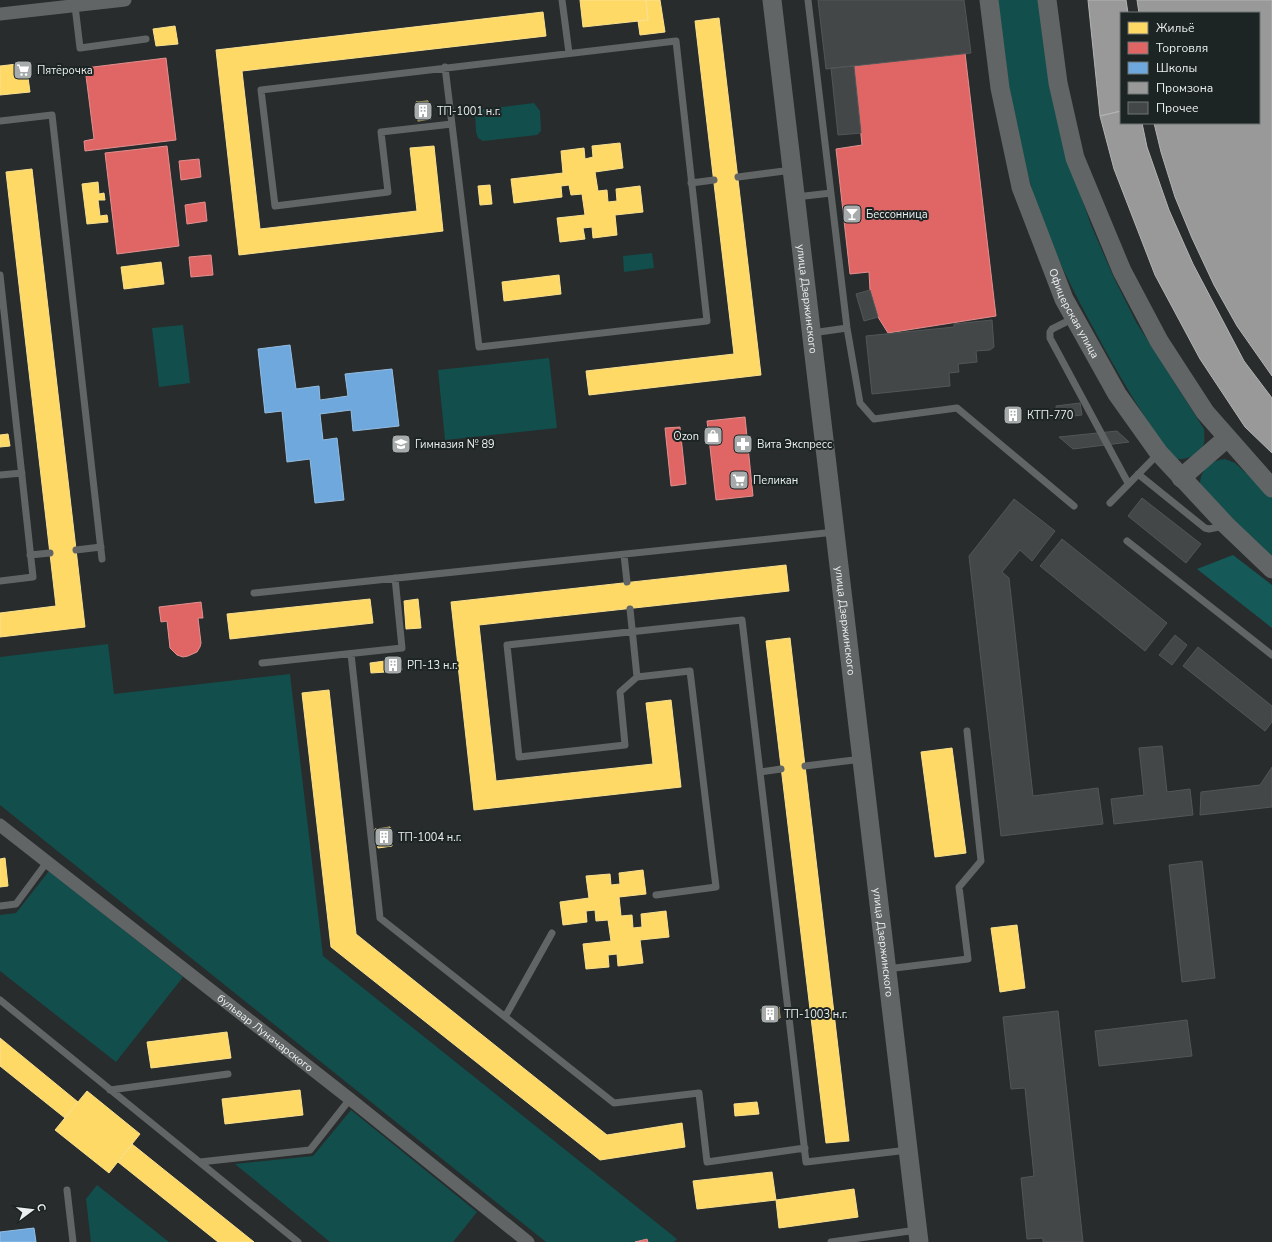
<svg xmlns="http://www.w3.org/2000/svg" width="1272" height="1242" font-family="'Nunito Sans',sans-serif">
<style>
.green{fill:#124e4c}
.forest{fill:#155958}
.homes{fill:#ffd966;stroke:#f9e08f}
.shops{fill:#e06666;stroke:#e38f8f}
.schools{fill:#6fa8dc;stroke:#94bde2}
.industry{fill:#999;stroke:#b2b3b3}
.building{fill:#444747;stroke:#525656}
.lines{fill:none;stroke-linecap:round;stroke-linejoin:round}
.service{stroke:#626565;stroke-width:7}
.minor{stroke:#626565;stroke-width:13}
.secondary{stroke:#626565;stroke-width:19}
.labels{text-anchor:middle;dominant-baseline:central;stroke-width:4;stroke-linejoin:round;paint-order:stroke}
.poi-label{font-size:11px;fill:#ebefef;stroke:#1c2424;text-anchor:start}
.street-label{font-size:11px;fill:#ebefef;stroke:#1c2424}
</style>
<rect width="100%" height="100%" fill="#282c2c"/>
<path class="green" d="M996,0h47l32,179 16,46 23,53 22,44 68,107c0,5 1,10 0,14 -3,13 -19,17 -30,16 -30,-40 -54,-82 -78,-126 -24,-44 -47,-89 -62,-137 -20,-64 -28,-130 -38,-196z
M534,103l6,8 1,20 -4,4 -54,6 -5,-3 -2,-6 -1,-19 3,-3z
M652,253l2,15 -30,4 -1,-16z
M183,325l7,58 -31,4 -7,-59z
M549,358l8,70 -112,12 -7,-70z
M1225,459l10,4 37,34v60l-72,-69c-1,-17 9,-27 25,-29z
M108,644l6,50 176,-20 33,282 354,283 -3,3h-128l-546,-437v-148z
M49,871l134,106 -67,85 -116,-91v-56l16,-2z
M351,1110l126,102 -24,30h-123l-95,-78 78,-8z
M97,1185l72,57h-78l-5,-43z"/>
<path class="forest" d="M1233,555l39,30v43l-75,-59z"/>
<path class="homes" d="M580,0h66l2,20 -65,7z
M646,0h14l5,32 -25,3 -2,-14 10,-1z
M543,12l3,24 -304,35 18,158 157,-18 -7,-63 24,-2 9,85 -204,24 -23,-205z
M719,18l42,357 -172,20 -3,-24 148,-17 -39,-333z
M175,26l3,18 -22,2 -3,-17z
M26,63l4,29 -30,3v-29z
M428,101l3,18 -13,2 -2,-19z
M620,143l3,25 -28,4 3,19 9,-1 1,12 9,-1 -1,-12 24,-3 3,26 -28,3 2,20 -24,3 -1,-11 -9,1 2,11 -25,3 -3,-24 28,-3 -3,-21 -11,1 -2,-10 -8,1 1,11 -48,6 -3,-24 52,-6 -2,-22 23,-3 1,11 8,-2 -1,-11z
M32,169l53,458 -85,10v-24l56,-7 -50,-434z
M98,182l1,12 5,-1 1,7h-7l2,16 7,-1 1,7 -21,2 -5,-40z
M490,185l2,19 -12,1 -2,-19z
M161,262l3,22 -40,5 -3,-22z
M559,275l2,19 -57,7 -2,-19z
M8,434l2,12 -10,1v-12z
M786,565l3,26 -310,34 17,156 157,-17 -7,-61 25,-3 10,87 -207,23 -23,-208z
M370,599l3,24 -143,16 -3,-25z
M418,599l3,29 -15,1 -2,-28z
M790,638l59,503 -23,2 -60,-502z
M400,659l2,11 -16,2 -1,-11z
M385,661l1,11 -15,1 -1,-10z
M329,690l27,244 251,201 75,-12 3,24 -85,13 -269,-213 -29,-254z
M952,748l14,105 -31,4 -14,-105z
M390,827l2,19 -14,2 -3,-19z
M5,858l3,28 -8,1v-28z
M643,870l3,24 -27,3 2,19 11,-1 1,13 9,-1 -1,-13 25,-3 3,26 -29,3 3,23 -25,3 -1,-12 -9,1 1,12 -23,2 -3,-25 28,-3 -3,-21 -12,1 -1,-11 -9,1 1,11 -24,3 -3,-23 29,-4 -3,-22 24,-2 1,11 9,-1 -1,-11z
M1017,925l8,63 -25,4 -9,-64z
M779,1007l1,11 -18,2 -1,-11z
M227,1032l4,26 -80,10 -4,-26z
M0,1038l78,64 -13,16 -65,-52z
M300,1090l3,25 -78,9 -3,-25z
M87,1091l53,43 -31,39 -54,-43z
M757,1102l2,12 -24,2 -1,-12z
M132,1144l122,98h-36l-100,-80z
M772,1172l4,28 -79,9 -4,-28z
M854,1189l4,28 -79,11 -3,-28z"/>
<path class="shops" d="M965,53l31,263 -108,17 -10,-16 -8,-27 -1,-18 -19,2 -14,-125 26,-4 -8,-79z
M166,58l10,82 -91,11 -1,-10 10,-2 -9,-71z
M167,146l12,100 -62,8 -12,-101z
M199,159l2,18 -20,3 -2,-19z
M205,202l2,19 -20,3 -2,-19z
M211,255l2,20 -22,2 -2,-20z
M745,417l8,79 -37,4 -9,-79z
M680,427l6,57 -15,2 -6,-58z
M201,602l2,16h-5l3,25 -1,4 -3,5 -9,4 -5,1 -6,-2 -7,-7 -3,-27 -6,1 -2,-15z
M647,1239l1,3h-13z"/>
<path class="schools" d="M290,345l6,44 23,-3 1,14 28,-4 -3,-22 47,-5 7,57 -46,5 -2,-21 -31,4 3,26 14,-2 7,62 -29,3 -5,-44 -23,3 -5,-51 -17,2 -7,-64z
M34,1228l2,14h-36v-10z"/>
<path class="industry" d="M1088,0h38l2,13h-7v98l-21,5z
M1137,0h135v376l-35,-50 -23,-41 -22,-47 -17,-41 -14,-45 -7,-29h105v-110h-120z
M1121,111v12h21l5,24 22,63 24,54 51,97 28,37v55l-27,-26 -45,-68 -45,-84 -41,-106 -14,-53z"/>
<path class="building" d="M818,0h146l7,53 -145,16z
M854,66l7,67 -23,2 -7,-67z
M870,290l8,27 -14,4 -8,-27z
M992,320l2,27 -4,3 -14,1 1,11 -19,2 1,8 -10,1 1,13 -78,8 -6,-58 88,-9v-3z
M1080,403l2,12 -25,3 -1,-12z
M1117,431l12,11 -56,7 -14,-12z
M1142,498l59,46 -15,19 -58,-47z
M1014,499l41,32 -23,30 -12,-11 -18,22 7,6 24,218 65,-8 5,36 -102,12 -32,-280z
M1062,539l105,84 -22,28 -105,-85z
M1175,635l12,10 -15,20 -13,-10z
M1198,647l74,59v16l-7,9 -82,-65z
M1162,746l5,46 23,-3 3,26 -79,9 -3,-25 33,-4 -5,-47z
M1272,767v40l-72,8 1,-23 59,-7z
M1202,861l13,117 -33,4 -13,-117z
M1058,1011l25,231h-40v-4l-16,1 -6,-61 13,-2 -9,-88 -14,1 -8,-72z
M1187,1020l5,36 -93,10 -4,-35z"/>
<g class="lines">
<path class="service" d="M562,0l7,53
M808,0l39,328 13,75 14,16 83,-11 117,98
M75,6l5,42 66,-9
M445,67l34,280 228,-26 -31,-280 -415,49 14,116 113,-14 -7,-60 71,-8
M0,121l52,-6 50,444
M738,177l54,-7
M691,183l23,-3
M796,197l35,-4
M0,275l33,302 -33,4
M1074,318l-22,11 -2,3v6l78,145
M812,333l35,-5
M1138,474l67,54 4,1 15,-3
M0,475l22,-2
M1110,503l49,-50
M1127,541l145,114
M76,550l25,-3
M30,555l20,-2
M624,555l3,27
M254,593l581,-61
M630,609l7,68
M351,654l29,264 234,185 85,-10 8,69 98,-14
M262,663l140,-15 -7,-70
M805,766l57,-7
M760,772l21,-3
M656,895l60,-8 -26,-216 -53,6 -17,15 5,53 -106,12 -12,-112 235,-25 64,542 102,-12
M0,906l16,-2 31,-42
M887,969l81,-10 -9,-72 22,-26 -14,-130
M0,1000l298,242
M505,1017l47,-84
M110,1090l118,-16
M200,1162l110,-12 40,-51
M67,1190l6,52
M831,1242l86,-12"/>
<g class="minor">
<path d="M0,14l125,-14"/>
<path id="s1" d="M0,825l350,274 178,143"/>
</g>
<g class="secondary">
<path id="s2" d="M772,0l147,1242"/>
<path id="s3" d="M989,0l11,88 21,99 43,112 53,95 42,59 67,72 46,44"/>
<path d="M1047,0l11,83 17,75 47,113 37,70 46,71 67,76"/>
<path d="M1181,478l46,-40"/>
</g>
</g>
<defs>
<g id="supermarket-square" transform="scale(1)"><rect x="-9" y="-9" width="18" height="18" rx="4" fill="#a7abab" stroke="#1c2424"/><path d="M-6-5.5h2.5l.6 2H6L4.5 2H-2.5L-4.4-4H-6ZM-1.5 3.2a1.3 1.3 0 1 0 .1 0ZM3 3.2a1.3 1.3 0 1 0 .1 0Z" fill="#fff"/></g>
<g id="building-square" transform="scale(1)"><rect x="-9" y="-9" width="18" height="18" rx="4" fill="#a7abab" stroke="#1c2424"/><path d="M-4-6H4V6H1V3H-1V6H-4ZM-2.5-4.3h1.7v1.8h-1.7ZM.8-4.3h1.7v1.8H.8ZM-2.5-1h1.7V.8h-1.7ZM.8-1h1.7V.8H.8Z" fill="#fff"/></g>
<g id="bar-square" transform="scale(1)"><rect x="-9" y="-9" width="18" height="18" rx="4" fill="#a7abab" stroke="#1c2424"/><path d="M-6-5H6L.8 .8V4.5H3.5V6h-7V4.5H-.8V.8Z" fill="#fff"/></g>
<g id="shop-square" transform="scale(1)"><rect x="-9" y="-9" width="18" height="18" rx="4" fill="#a7abab" stroke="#1c2424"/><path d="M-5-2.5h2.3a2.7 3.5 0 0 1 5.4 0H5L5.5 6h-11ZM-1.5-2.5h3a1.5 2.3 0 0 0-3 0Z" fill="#fff"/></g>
<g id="school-square" transform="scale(1)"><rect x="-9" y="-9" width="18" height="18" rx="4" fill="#a7abab" stroke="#1c2424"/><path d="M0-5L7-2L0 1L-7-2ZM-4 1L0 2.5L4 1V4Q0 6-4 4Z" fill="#fff"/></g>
<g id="pharmacy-square" transform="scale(1)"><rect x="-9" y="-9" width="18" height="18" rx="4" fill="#a7abab" stroke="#1c2424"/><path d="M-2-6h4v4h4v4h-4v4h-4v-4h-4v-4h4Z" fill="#fff"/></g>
</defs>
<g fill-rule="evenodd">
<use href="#supermarket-square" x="23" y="70"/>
<use href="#building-square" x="423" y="111"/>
<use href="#bar-square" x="852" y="214"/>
<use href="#building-square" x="1013" y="415"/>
<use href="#shop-square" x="713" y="436"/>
<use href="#school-square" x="401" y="444"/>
<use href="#pharmacy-square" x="743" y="444"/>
<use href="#supermarket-square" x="739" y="480"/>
<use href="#building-square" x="393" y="665"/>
<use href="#building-square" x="384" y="837"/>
<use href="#building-square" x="770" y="1014"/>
</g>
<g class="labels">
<g class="poi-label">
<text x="37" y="70">Пятёрочка</text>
<text x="437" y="111">ТП-1001 н.г.</text>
<text x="866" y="214">Бессонница</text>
<text x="1027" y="415">КТП-770</text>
<text x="699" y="436" text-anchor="end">Ozon</text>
<text x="415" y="444">Гимназия № 89</text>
<text x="757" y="444">Вита Экспресс</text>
<text x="753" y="480">Пеликан</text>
<text x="407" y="665">РП-13 н.г.</text>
<text x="398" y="837">ТП-1004 н.г.</text>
<text x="784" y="1014">ТП-1003 н.г.</text>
</g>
<g class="street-label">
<text stroke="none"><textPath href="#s2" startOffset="301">улица Дзержинского</textPath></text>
<text stroke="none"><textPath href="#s3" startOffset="327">Офицерская улица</textPath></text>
<text stroke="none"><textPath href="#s2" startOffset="625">улица Дзержинского</textPath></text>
<text stroke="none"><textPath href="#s2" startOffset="949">улица Дзержинского</textPath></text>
<text stroke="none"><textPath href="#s1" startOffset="337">бульвар Луначарского</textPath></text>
</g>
</g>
<rect x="1120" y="12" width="140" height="112" fill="#1c2424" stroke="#6f7575"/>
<rect x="1128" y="22" width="20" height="12" fill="#ffd966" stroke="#6f7575"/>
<text x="1156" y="32" font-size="12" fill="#ebefef">Жильё</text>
<rect x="1128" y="42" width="20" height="12" fill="#e06666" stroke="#6f7575"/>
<text x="1156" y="52" font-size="12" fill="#ebefef">Торговля</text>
<rect x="1128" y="62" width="20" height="12" fill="#6fa8dc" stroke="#6f7575"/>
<text x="1156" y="72" font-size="12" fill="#ebefef">Школы</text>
<rect x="1128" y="82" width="20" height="12" fill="#999999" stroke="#6f7575"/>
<text x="1156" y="92" font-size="12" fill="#ebefef">Промзона</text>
<rect x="1128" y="102" width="20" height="12" fill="#444747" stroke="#6f7575"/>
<text x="1156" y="112" font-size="12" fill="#ebefef">Прочее</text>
<g transform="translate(32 1210) rotate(75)" stroke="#1c2424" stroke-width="3" paint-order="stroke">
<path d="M0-3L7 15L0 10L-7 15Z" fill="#ebefef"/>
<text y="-6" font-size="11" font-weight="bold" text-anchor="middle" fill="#ebefef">С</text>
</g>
</svg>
